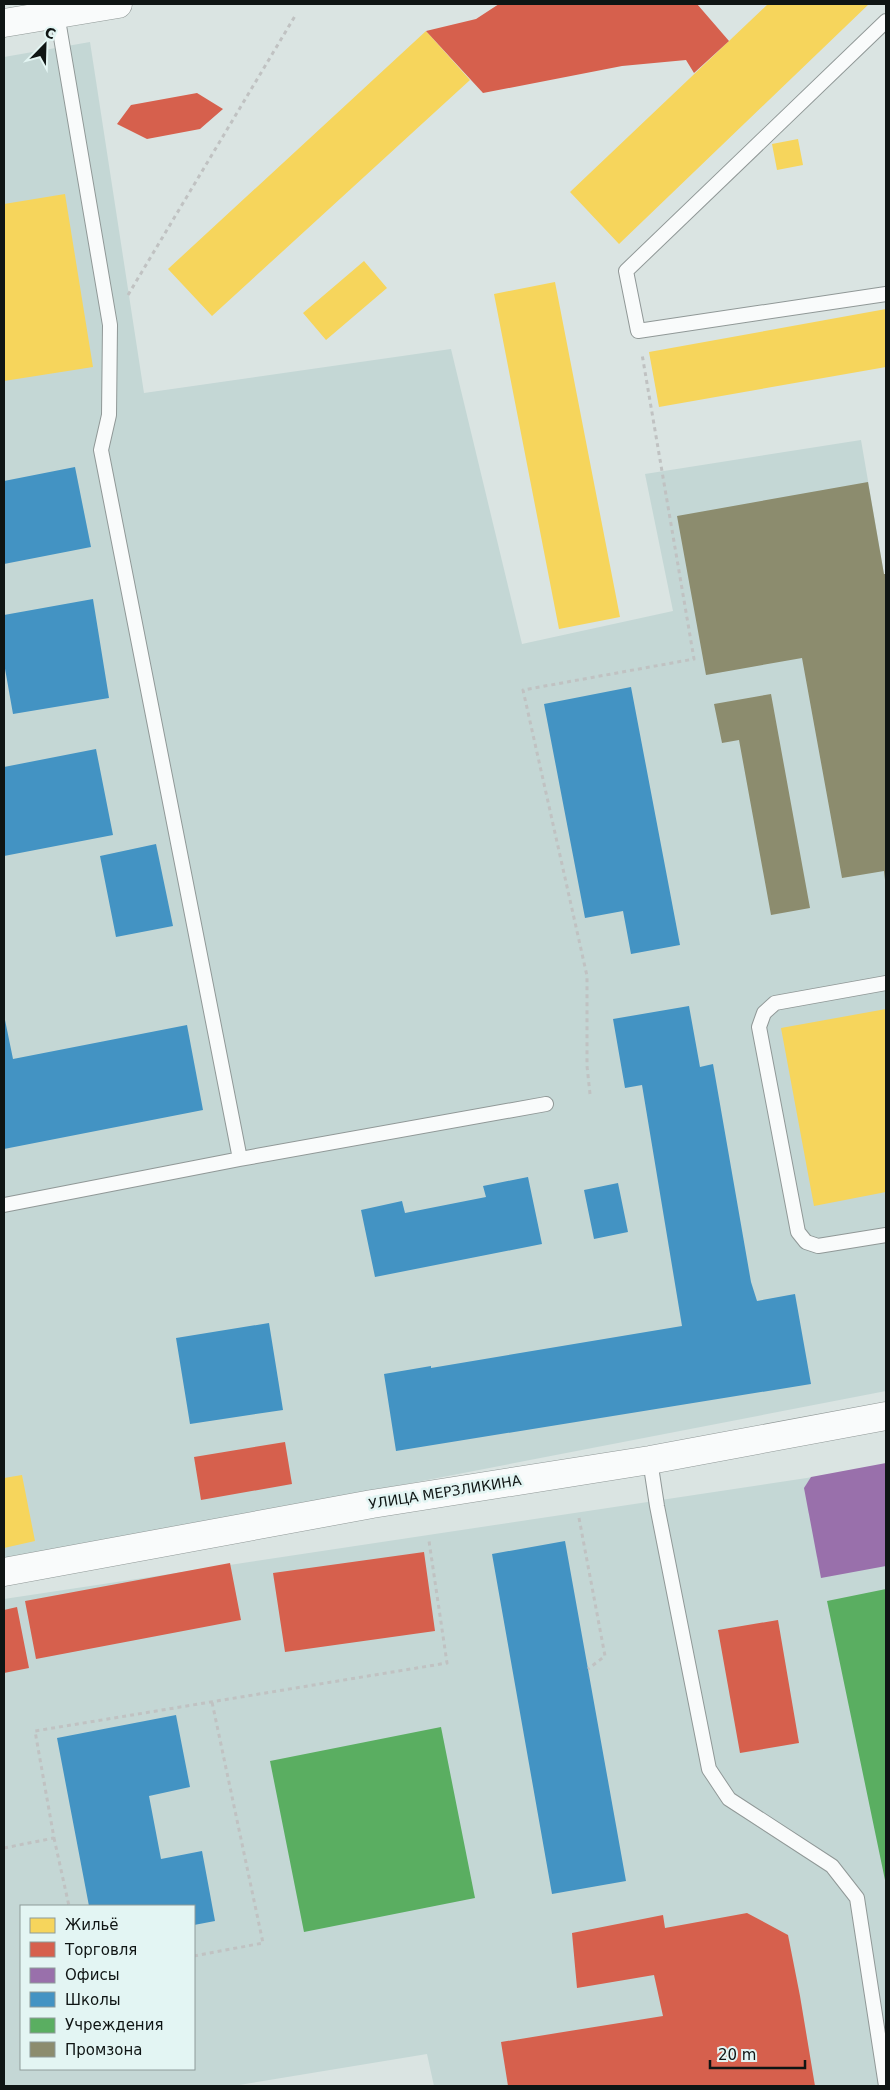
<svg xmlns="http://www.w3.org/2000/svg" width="890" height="2090" font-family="'DejaVu Sans',sans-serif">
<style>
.built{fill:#c4d7d5;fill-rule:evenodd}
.homes{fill:#f6d55c}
.shops{fill:#d6604d}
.offices{fill:#9970ab}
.schools{fill:#4393c3}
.public{fill:#5aae61}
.industry{fill:#8c8c6e}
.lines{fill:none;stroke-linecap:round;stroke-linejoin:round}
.lane-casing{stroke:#909897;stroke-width:16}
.street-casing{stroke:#909897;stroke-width:29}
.secondary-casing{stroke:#909897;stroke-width:29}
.path{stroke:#c0c2c2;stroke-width:3;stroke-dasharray:4 4;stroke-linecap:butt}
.lane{stroke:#f9fbfb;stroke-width:14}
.street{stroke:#f9fbfb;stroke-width:28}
.secondary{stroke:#f9fbfb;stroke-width:28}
.labels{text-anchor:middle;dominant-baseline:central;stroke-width:5;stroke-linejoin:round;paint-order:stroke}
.street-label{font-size:14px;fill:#0f1514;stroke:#e3f5f3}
</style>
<rect width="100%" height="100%" fill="#dae4e2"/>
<path class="built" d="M90,42l54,351 307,-44 71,295 151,-33 -28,-137 216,-34 23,134h2v817l-882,171v-1505z
M886,1466v618l-9,2h-443l-7,-32 -194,32h-229v-487zM21,1906h173v163h-173z"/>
<path class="homes" d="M768,4h101l-250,240 -49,-52z
M426,31l44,49 -258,236 -44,-47z
M798,139l5,26 -26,5 -5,-26z
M65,194l28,173 -89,14v-177z
M364,261l23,27 -61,52 -23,-27z
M555,282l65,335 -61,12 -65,-335z
M886,309v58l-227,40 -10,-55z
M886,1009v183l-72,14 -33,-178z
M22,1475l13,66 -31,7v-70z"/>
<path class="shops" d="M499,4h198l32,37 -35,32 -8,-13 -64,6 -139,27 -57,-62 50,-12z
M197,93l26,16 -23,20 -53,10 -30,-15 14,-19z
M285,1442l7,42 -91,16 -7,-43z
M424,1552l11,79 -150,21 -12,-79z
M230,1563l11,57 -205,39 -11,-58z
M17,1607l12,61 -25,5v-63z
M778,1620l21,123 -59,10 -22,-123z
M747,1913l41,22 12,61 15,90h-307l-7,-44 162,-26 -9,-41 -77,13 -5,-55 91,-18 2,13z"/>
<path class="offices" d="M886,1463v103l-65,12 -17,-90 7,-11z"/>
<path class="schools" d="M75,467l16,80 -87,17v-83z
M93,599l16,99 -96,16 -9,-51v-48z
M631,687l49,258 -49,9 -8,-43 -38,7 -41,-214z
M96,749l17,86 -109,21v-89z
M156,844l17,82 -57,11 -16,-81z
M689,1006l11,61 13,-3 38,218 6,19 38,-7 16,90 -415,67 -12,-77 47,-8v2l251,-42 -40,-241 -17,3 -12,-69z
M4,1015l9,44 174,-34 16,85 -199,39z
M528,1177l14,67 -167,33 -14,-67 41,-9 3,12 81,-16 -3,-11z
M618,1183l10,49 -34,7 -10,-49z
M269,1323l14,87 -93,14 -14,-86z
M565,1541l61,340 -74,13 -60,-340z
M176,1715l14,72 -41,9 12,63 41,-8 13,70 -21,4v-19h-105l-32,-168z"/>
<path class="public" d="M886,1589v291h-1l-58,-279z
M441,1727l34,171 -171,34 -34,-171z"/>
<path class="industry" d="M868,482l16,92h2l-1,306 -1,-9 -42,7 -40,-220 -96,17 -29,-159z
M771,694l39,214 -39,7 -32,-175 -17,3 -8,-39z"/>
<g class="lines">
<g class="lane-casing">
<path id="lane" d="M57,14l53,311 -1,90 -8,35 139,709
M886,21l-260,250 12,60 248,-37
M886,983l-111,20 -11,10 -5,14 39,205 8,10 12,4 68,-11
M4,1205l236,-46 306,-55
M650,1460l7,46 52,263 20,30 103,67 25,32 29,188"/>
</g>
<g class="street-casing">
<path id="street" d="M4,1572l368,-68 278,-44 236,-44"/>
</g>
<g class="secondary-casing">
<path id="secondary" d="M4,23l114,-19"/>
</g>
<path class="path" d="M128,295l167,-279
M590,1094l-3,-28v-90l-64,-286 171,-31 -52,-305
M579,1518l26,138 -17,13
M54,1838l15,68
M4,1848l50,-10 -19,-107 412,-68 -18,-122
M194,1956l69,-13 -51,-241"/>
<use href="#lane" class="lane"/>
<use href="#street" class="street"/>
<use href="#secondary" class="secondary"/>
</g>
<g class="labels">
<g class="street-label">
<text transform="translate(445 1492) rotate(-9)">УЛИЦА МЕРЗЛИКИНА</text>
</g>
</g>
<rect width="890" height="2090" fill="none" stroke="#0f1514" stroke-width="10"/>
<rect x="20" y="1905" width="175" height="165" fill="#e3f5f3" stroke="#8e9b9a"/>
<rect x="30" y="1918" width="25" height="15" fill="#f6d55c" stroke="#8e9b9a"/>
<text x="65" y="1930" font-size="15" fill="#0f1514">Жильё</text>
<rect x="30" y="1942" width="25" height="15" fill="#d6604d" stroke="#8e9b9a"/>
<text x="65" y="1955" font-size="15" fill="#0f1514">Торговля</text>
<rect x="30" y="1968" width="25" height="15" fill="#9970ab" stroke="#8e9b9a"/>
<text x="65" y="1980" font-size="15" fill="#0f1514">Офисы</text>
<rect x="30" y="1992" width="25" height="15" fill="#4393c3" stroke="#8e9b9a"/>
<text x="65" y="2005" font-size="15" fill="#0f1514">Школы</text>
<rect x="30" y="2018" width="25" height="15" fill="#5aae61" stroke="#8e9b9a"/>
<text x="65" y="2030" font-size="15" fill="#0f1514">Учреждения</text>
<rect x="30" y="2042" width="25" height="15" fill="#8c8c6e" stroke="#8e9b9a"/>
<text x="65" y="2055" font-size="15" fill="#0f1514">Промзона</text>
<g transform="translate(45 45) rotate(23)" stroke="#e3f5f3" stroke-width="4" paint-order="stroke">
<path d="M0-4L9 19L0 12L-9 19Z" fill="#0f1514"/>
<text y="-8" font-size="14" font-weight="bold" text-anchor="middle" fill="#0f1514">С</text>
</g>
<path d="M710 2060v8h95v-8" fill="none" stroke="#0f1514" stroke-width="2.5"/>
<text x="718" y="2060" font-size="15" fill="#0f1514" stroke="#e3f5f3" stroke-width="4" paint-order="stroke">20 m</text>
</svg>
